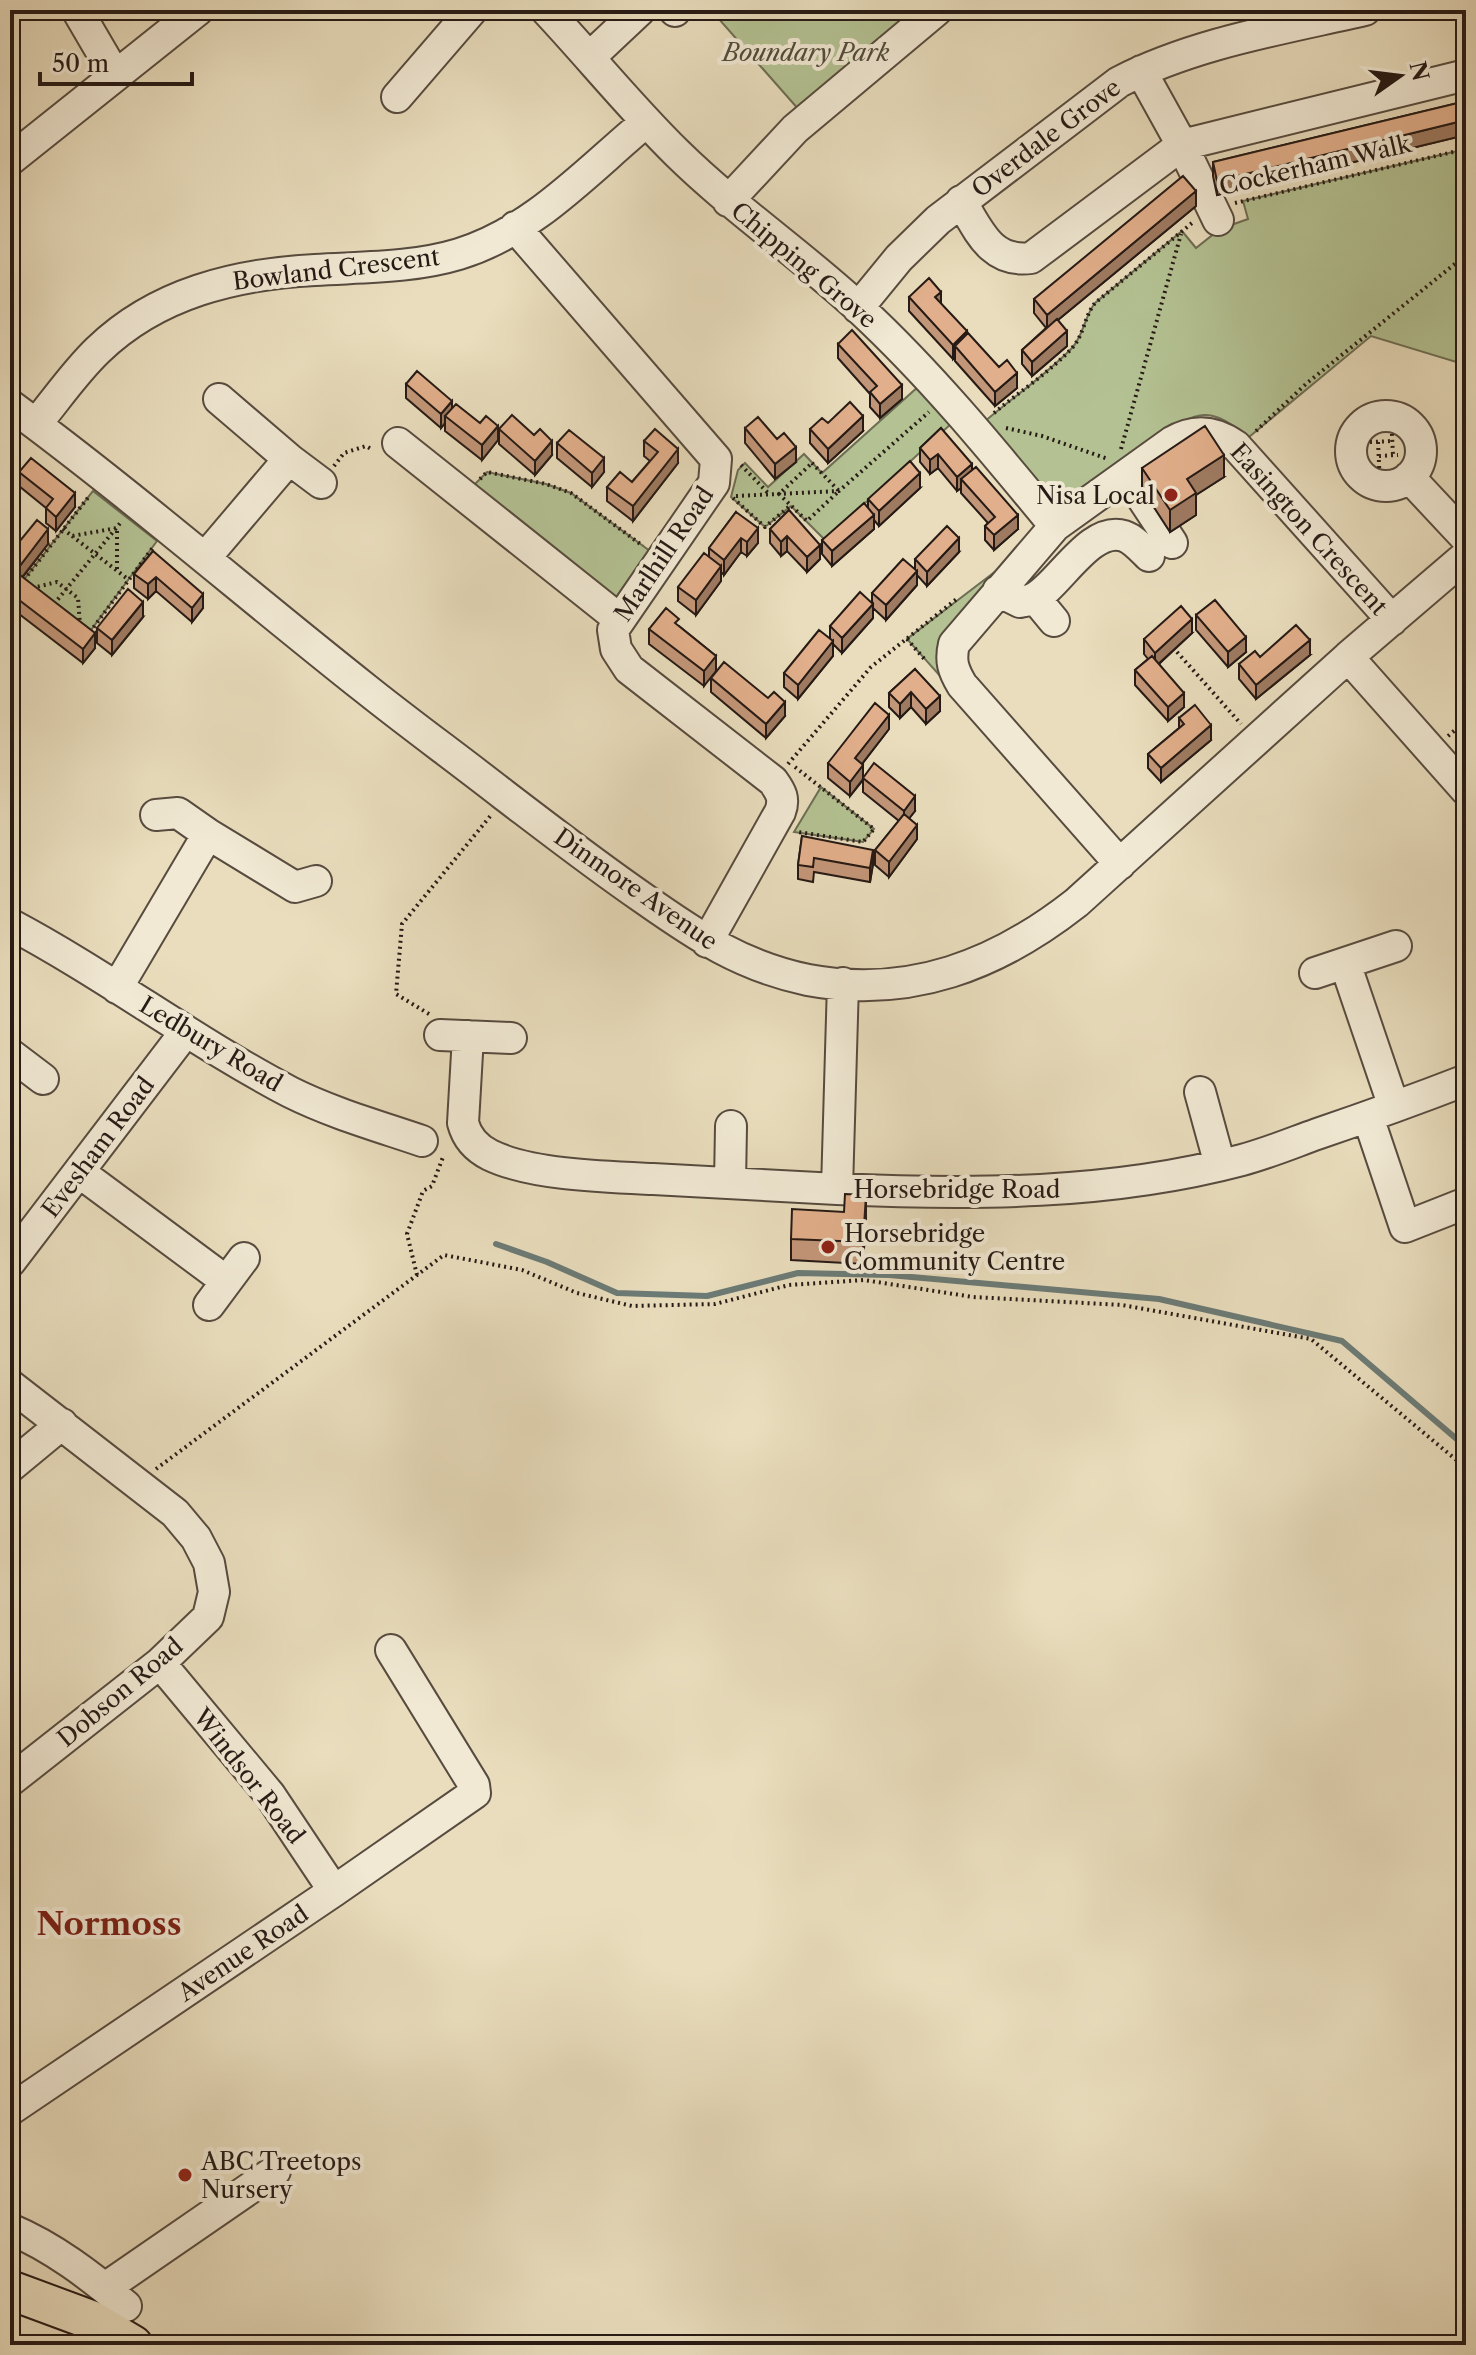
<svg xmlns="http://www.w3.org/2000/svg" width="1476" height="2355" font-family="'Libre Caslon Text',serif">
<style>
.green{fill:#b4c293;stroke:#6d6e54;stroke-width:2}
.lines{fill:none;stroke-linecap:round;stroke-linejoin:round}
.stream{stroke:#6b7b76;stroke-width:6}
.minor-casing{stroke:#574b3f;stroke-width:34}
.major-casing{stroke:#261a15;stroke-width:42}
.path{stroke:#261a15;stroke-width:4;stroke-dasharray:2 4;stroke-linecap:butt}
.minor{stroke:#f1e9d4;stroke-width:30}
.major{stroke:#e9ddbd;stroke-width:38}
.wall{fill:#c29678;stroke:#261a15;stroke-width:2}
.shaded-wall{fill:#9e7a61;stroke:#261a15;stroke-width:2}
.building{fill:#e1af8b;stroke:#261a15;stroke-width:2}
.poi-dot{fill:#8f2418;stroke:#f1e9d4;stroke-width:3}
.labels{text-anchor:middle;dominant-baseline:central;stroke-width:8;stroke-linejoin:round;paint-order:stroke}
.park-label{font-size:24px;font-style:italic;fill:#514c3b;stroke:#f1e9d4}
.street-label{font-size:24px;fill:#261a15;stroke:#f1e9d4}
.poi-label{font-size:24px;fill:#261a15;stroke:#f1e9d4;text-anchor:start}
.district-label{font-size:32px;font-weight:bold;fill:#7a1f14;stroke:#f1e9d4}
</style>
<rect width="100%" height="100%" fill="#e9ddbd"/>
<filter id="stains"><feTurbulence type="fractalNoise" baseFrequency=".0025" numOctaves="4"/><feColorMatrix values="0 0 0 0 .2 0 0 0 0 .09 0 0 0 0 .02 0 0 0 .5 -.17"/></filter>
<radialGradient id="worn" r=".72"><stop offset=".6" stop-color="#630" stop-opacity="0"/><stop offset="1" stop-color="#630" stop-opacity=".3"/></radialGradient>
<path class="green" d="M711,10h213l-124,101z
M1466,149v216l-95,-29 -122,101c-13,-9 -26,-21 -43,-22 -30,-2 -110,67 -135,87l-13,-1 -11,-4 -64,-74c29,-25 63,-48 89,-75 12,-13 12,-31 23,-45l87,-72 14,17 24,-19 28,-10 -5,-18z
M919,386l33,37 -127,117 -34,-34 -26,21 -34,-30 7,-27 7,-7 23,24 36,-33 18,19z
M487,472l59,12 25,9 83,61 -39,56 -147,-119z
M93,491l64,50 -69,93 -66,-52z
M1009,561l-60,125 -42,-47z
M821,787l53,42 -11,13 -69,-10z"/>
<g class="lines">
<path class="stream" d="M496,1244l51,18 70,31 90,3 91,-23 91,2 270,24 183,42 124,106"/>
<g class="minor-casing">
<path id="minor" d="M77,10l38,65
M546,10c44,47 85,98 131,143 58,57 125,102 184,157 71,66 133,142 194,216
M674,10l1,1
M590,57l50,-47
M1141,71l41,74 36,75
M397,97l75,-87
M10,160l188,-150
M728,201l67,-72 142,-119
M961,201c18,30 30,62 70,57l151,-113 284,-70
M515,227l201,232 -2,24 -101,147 3,19 13,20 144,112c8,11 12,18 7,31l-73,130
M858,308l41,-50 39,-38 181,-138c76,-39 163,-53 246,-72
M219,399l70,60
M10,405c122,90 237,190 356,284 45,36 92,70 138,106 46,35 91,70 139,103 54,38 98,68 165,82 102,19 189,-15 268,-77l272,-246 118,-101
M1351 451a35 35 0 1 1 70 0a35 35 0 1 1-70 0Z
M36,424c20,-24 39,-52 62,-74 59,-57 138,-76 217,-80 47,-3 98,-2 144,-16 75,-23 129,-84 187,-132
M398,443l221,176
M1127,475l45,68
M1409,477l57,61
M205,558l84,-99 32,24
M998,591l22,11c4,-1 8,-1 12,-3 26,-11 57,-74 92,-63 9,3 18,13 25,20
M1035,598l19,23
M1348,657l118,133
M156,815l22,-2 30,21 87,53 21,-6
M1120,864l-158,-179c-9,-15 -12,-24 -8,-41l101,-118 117,-84c22,-13 43,-11 64,4l156,174
M10,924c96,51 183,117 280,168 42,21 88,34 132,49
M1345,963l49,144
M1315,973l81,-27
M843,983l-6,206c135,6 273,6 405,-29 26,-7 50,-17 75,-26 50,-17 100,-35 149,-54
M117,988l91,-154
M440,1035l71,3
M468,1036l-5,87c4,15 13,25 27,32 41,20 116,22 163,24 61,3 122,7 184,10
M10,1054l33,25
M1200,1092l20,73
M1368,1117l37,110 61,-24
M79,1172l147,109
M730,1183l1,-57
M10,1262l176,-231
M209,1305l35,-47
M10,1385l165,128 21,25 13,25 5,29 -6,25 -48,46 -150,118
M10,1467l52,-43
M160,1663l110,132 64,96
M10,2110l324,-219 141,-98 -1,-8 -83,-135
M10,2229c43,18 81,47 116,77
M105,2288l170,-117"/>
</g>
<g class="major-casing">
<path id="major" d="M10,2290l81,30 42,25"/>
</g>
<path class="path" d="M1235,203l231,-54
M994,413c25,-21 56,-41 78,-65 12,-13 12,-31 23,-45l97,-80
M1391,416l2,39
M1006,428l36,8 66,23
M1256,431l51,-48 159,-128
M1378,442l2,43
M1352,443l40,-2
M1121,449l60,-215
M1379,456l19,-1
M812,463l27,28 -32,30 -28,-27z
M741,465l29,30
M334,466l10,-13 22,-7 7,4
M480,479l7,-7 59,12 25,9 72,53
M736,496l103,-5 90,-79
M733,498l32,29 26,-22
M63,529l9,7 45,-8v43
M72,536l57,44
M24,580l66,-85
M32,588l25,-6 21,16 2,27
M54,604l68,-83
M90,632l64,-86
M907,639l19,22
M1177,652l64,72
M1448,736l18,-15
M788,764l83,-97 87,-69
M795,767l79,62 -11,13 -65,-10
M429,1014l-33,-20 6,-70 90,-110
M417,1275l-10,-41 16,-43 9,-5 11,-29
M156,1469l288,-214 78,15 55,23 55,13 83,-2 74,-19 75,-5 109,17 149,8 189,34 155,129"/>
<use href="#minor" class="minor"/>
<use href="#major" class="major"/>
</g>
<path class="wall" d="M1466,101v34l-249,60 -4,-19v-14z
M1196,206l-138,114 9,26 -35,30 -10,-12v-14l24,-22 -12,-15v-14z
M909,297l32,7 26,31 50,53 -22,18 -40,-45v-4l-2,2 -44,-48z
M838,344l64,55 -22,19 -10,-11v-13l-32,-36z
M406,384l46,25 46,31 -16,20 -37,-29v-8l-4,5 -35,-30z
M828,423l35,8 -35,32 -18,-20v-14z
M745,428l51,34 -21,17 -30,-36z
M941,428l77,101 -24,21 -9,-10v-14l3,-3 -27,-30v-5l-4,3 -19,-23 -8,6 -10,-12v-14z
M499,429l53,26 -17,20 -36,-31z
M644,441l34,22 -45,58 -26,-20v-14l25,-5 18,-21 -6,-5z
M557,443l47,29 -12,15 -35,-29z
M1142,468l82,9 -28,18v20l-26,17 -28,-43z
M19,472l56,35 -19,24 -10,-8v-15l-27,-22z
M920,488l-41,38 -5,-6v9l-42,37 -10,-12v-14l46,-32v-9z
M789,510l31,49 -13,13 -20,-21 -6,5 -11,-13v-14z
M736,512l22,31 -11,13 -6,-4 -17,23 -3,-3v9l-25,34 -18,-14v-14l31,-30v-9z
M48,544l-25,33 72,71 -12,15 -73,-56v-19l7,-9 -7,-5v-21z
M153,551l50,57 -11,14 -36,-31 -8,8 -14,-11v-14z
M959,552l-32,34 -10,-11v10l-31,35 -13,-12v10l-31,35 -9,-9v12l-35,43 -14,-12v-14l46,-35v-12l42,-23v-10l43,-23v-11z
M1196,615l50,37 -18,15 -32,-37z
M143,617l-31,38 -15,-12v-15z
M679,626l37,30 -12,30 -55,-42v-15z
M1192,633l-33,31 25,43 -16,14 -33,-36v-15l13,-11 -4,-5v-15z
M1310,655l-54,44 -17,-20v-15l21,-7z
M915,669l25,42 -14,13 -15,-17 -11,11 -11,-11v-14z
M711,678l74,38 -19,22 -55,-46z
M1179,718l32,22 -50,42 -13,-14v-14l31,-26z
M889,729l-27,35 1,13 52,34 -6,7 8,21 -28,38 -14,-12v-15l24,-29 -36,-29v-12l-13,16 -22,-18v-15z
M802,836l71,28 -3,18 -56,-10 -1,10 -15,-3v-14z
M866,1217l-3,47 -72,-4v-21z"/>
<path class="shaded-wall" d="M1466,120v15l-249,60v-14z
M1196,191v15l-149,123v-14z
M941,292v14l-6,-9z
M967,331v15h-12v11l-2,2v-14z
M1067,331v15l-35,30v-14z
M1017,373v15l-22,18v-14z
M902,385v14l-22,19v-14z
M452,401v15h-7v7l-4,5v-14z
M863,416v15l-35,32v-14z
M498,426v14l-16,20v-15z
M552,441v14l-17,20v-14z
M796,447v15l-21,17v-15z
M678,449v14l-45,58v-15z
M938,454v14l-8,6v-14z
M1224,455v22l-28,18v20l-26,17v-22l17,-31z
M604,458v14l-12,15v-14z
M972,464v15h-11v9l-4,3v-14z
M920,473v15l-41,38v-15z
M75,493v14l-19,24v-14z
M874,515v14l-42,37v-15z
M1018,515v14l-24,21v-15z
M758,528v15l-11,13v-14z
M48,529v15l-29,37v-14z
M787,536v15l-6,5v-14z
M741,538v14l-17,23v-15z
M959,538v14l-32,34v-14z
M820,545v14l-13,13v-15z
M721,566v15l-25,34v-15z
M917,571v14l-31,35v-15z
M156,577v14l-8,8v-15z
M203,594v14l-11,14v-14z
M143,602v15l-31,38v-15z
M873,604v14l-31,35v-15z
M1192,619v14l-37,34v-14z
M95,633v15l-12,15v-14z
M1246,637v15l-18,15v-15z
M1310,640v15l-54,44v-14z
M833,641v15l-35,43v-14z
M716,656v15l-12,15v-15z
M911,692v15l-11,11v-14z
M1184,693v14l-16,14v-14z
M940,696v15l-14,13v-15z
M785,702v14l-19,22v-14z
M889,715v14l-34,44v-15z
M1211,725v15l-50,42v-14z
M863,765v14l-13,17v-14z
M915,796v15l-11,14v-14z
M917,825v14l-28,38v-15z
M873,850v14l-3,18v-14z
M866,1195v22l-3,47v-22z"/>
<path class="building" d="M1466,101v19l-249,61 -4,-19z
M1183,176l13,15 -149,124 -13,-16z
M929,278l12,14 -6,5 32,34 -14,14 -44,-48z
M1057,319l10,12 -35,31 -10,-12z
M852,330l50,55 -22,19 -10,-12 7,-6 -39,-42z
M968,333l31,34 8,-7 10,13 -22,19 -40,-46z
M417,371l35,30 -11,13 -35,-30z
M850,402l13,14 -35,33 -18,-20 12,-11 6,5z
M456,404l24,19 6,-7 12,10 -16,19 -37,-29z
M512,415l22,20 6,-6 12,12 -17,20 -36,-32z
M758,417l19,22 7,-6 12,14 -21,17 -30,-36z
M1205,426l19,29 -37,24 9,14 -26,17 -28,-42z
M941,428l31,36 -15,13 -19,-23 -8,6 -10,-12z
M655,429l23,20 -45,57 -26,-19 13,-15 12,10 26,-30 -14,-11z
M569,430l35,28 -12,15 -35,-30z
M31,458l44,35 -19,24 -10,-9 7,-9 -34,-27z
M910,461l10,12 -41,38 -11,-12z
M976,467l42,48 -24,20 -9,-9 10,-9 -34,-38z
M864,503l10,12 -42,36 -10,-11z
M789,510l31,35 -13,12 -20,-21 -6,6 -11,-13z
M736,512l22,16 -11,14 -6,-4 -17,22 -15,-12z
M37,520l11,9 -29,38 -9,-7v-7z
M947,526l12,12 -32,34 -12,-13z
M153,551l50,43 -11,14 -36,-31 -8,7 -14,-10z
M704,553l17,13 -25,34 -18,-13z
M903,559l14,12 -31,34 -14,-12z
M20,575l75,58 -12,16 -73,-56v-5z
M128,589l15,13 -31,38 -15,-12z
M860,592l13,12 -31,34 -12,-12z
M1215,600l31,37 -18,15 -32,-37z
M1181,606l11,13 -37,34 -11,-14z
M666,608l13,11 -4,4 41,33 -12,15 -55,-42z
M1296,625l14,15 -54,45 -17,-21 16,-13 5,6z
M819,630l14,11 -35,44 -14,-12z
M1152,656l32,37 -16,14 -33,-37z
M724,662l44,36 6,-6 11,10 -19,22 -55,-46z
M915,669l25,27 -14,13 -15,-17 -11,12 -11,-11z
M875,703l14,12 -34,43 8,7 -13,17 -22,-19z
M1195,705l16,20 -50,43 -13,-14 36,-30 -5,-6z
M874,763l41,33 -11,15 -41,-33z
M904,814l13,11 -28,37 -14,-12z
M802,836l71,14 -3,18 -56,-10 -1,9 -15,-2z
M845,1194l21,1 -3,47 -72,-3 1,-30 52,3z"/>
<g class="poi-dot">
<circle cx="1171" cy="495" r="8"/>
<circle cx="828" cy="1247" r="8"/>
<circle cx="185" cy="2175" r="8"/>
</g>
<g class="labels">
<g class="park-label">
<text x="806" y="52">Boundary Park</text>
</g>
<g class="street-label">
<text transform="translate(1046 138) rotate(-37)">Overdale Grove</text>
<text transform="translate(1315 165) rotate(-13)">Cockerham Walk</text>
<text transform="translate(804 265) rotate(40)">Chipping Grove</text>
<text transform="translate(336 269) rotate(-7)">Bowland Crescent</text>
<text transform="translate(1309 529) rotate(48)">Easington Crescent</text>
<text transform="translate(664 554) rotate(-56)">Marlhill Road</text>
<text transform="translate(636 889) rotate(35)">Dinmore Avenue</text>
<text transform="translate(211 1044) rotate(31)">Ledbury Road</text>
<text transform="translate(98 1147) rotate(-53)">Evesham Road</text>
<text x="957" y="1189">Horsebridge Road</text>
<text transform="translate(120 1692) rotate(-40)">Dobson Road</text>
<text transform="translate(249 1776) rotate(52)">Windsor Road</text>
<text transform="translate(243 1953) rotate(-34)">Avenue Road</text>
</g>
<g class="poi-label">
<text x="1155" y="495" text-anchor="end">Nisa Local</text>
<text x="844" y="1233">Horsebridge<tspan x="844" dy="28">Community Centre</tspan></text>
<text x="201" y="2161">ABC Treetops<tspan x="201" dy="28">Nursery</tspan></text>
</g>
<g class="district-label">
<text x="109" y="1923">Normoss</text>
</g>
</g>
<rect width="1476" height="2355" fill="none" stroke="#e9ddbd" stroke-width="40"/>
<rect x="12" y="12" width="1452" height="2331" fill="none" stroke="#261a15" stroke-width="4"/>
<rect x="20" y="20" width="1436" height="2315" fill="none" stroke="#261a15" stroke-width="2"/>
<g transform="translate(1400 76) rotate(76)" stroke="#f1e9d4" stroke-width="6" paint-order="stroke">
<path d="M0-6L14 30L0 20L-14 30Z" fill="#261a15"/>
<text y="-12" font-size="22" font-weight="bold" text-anchor="middle" fill="#261a15">N</text>
</g>
<path d="M40 72v12h152v-12" fill="none" stroke="#261a15" stroke-width="4"/>
<text x="52" y="72" font-size="24" fill="#261a15" stroke="#f1e9d4" stroke-width="6" paint-order="stroke">50 m</text>
<rect width="100%" height="100%" filter="url(#stains)"/>
<rect width="100%" height="100%" fill="url(#worn)"/>
</svg>
